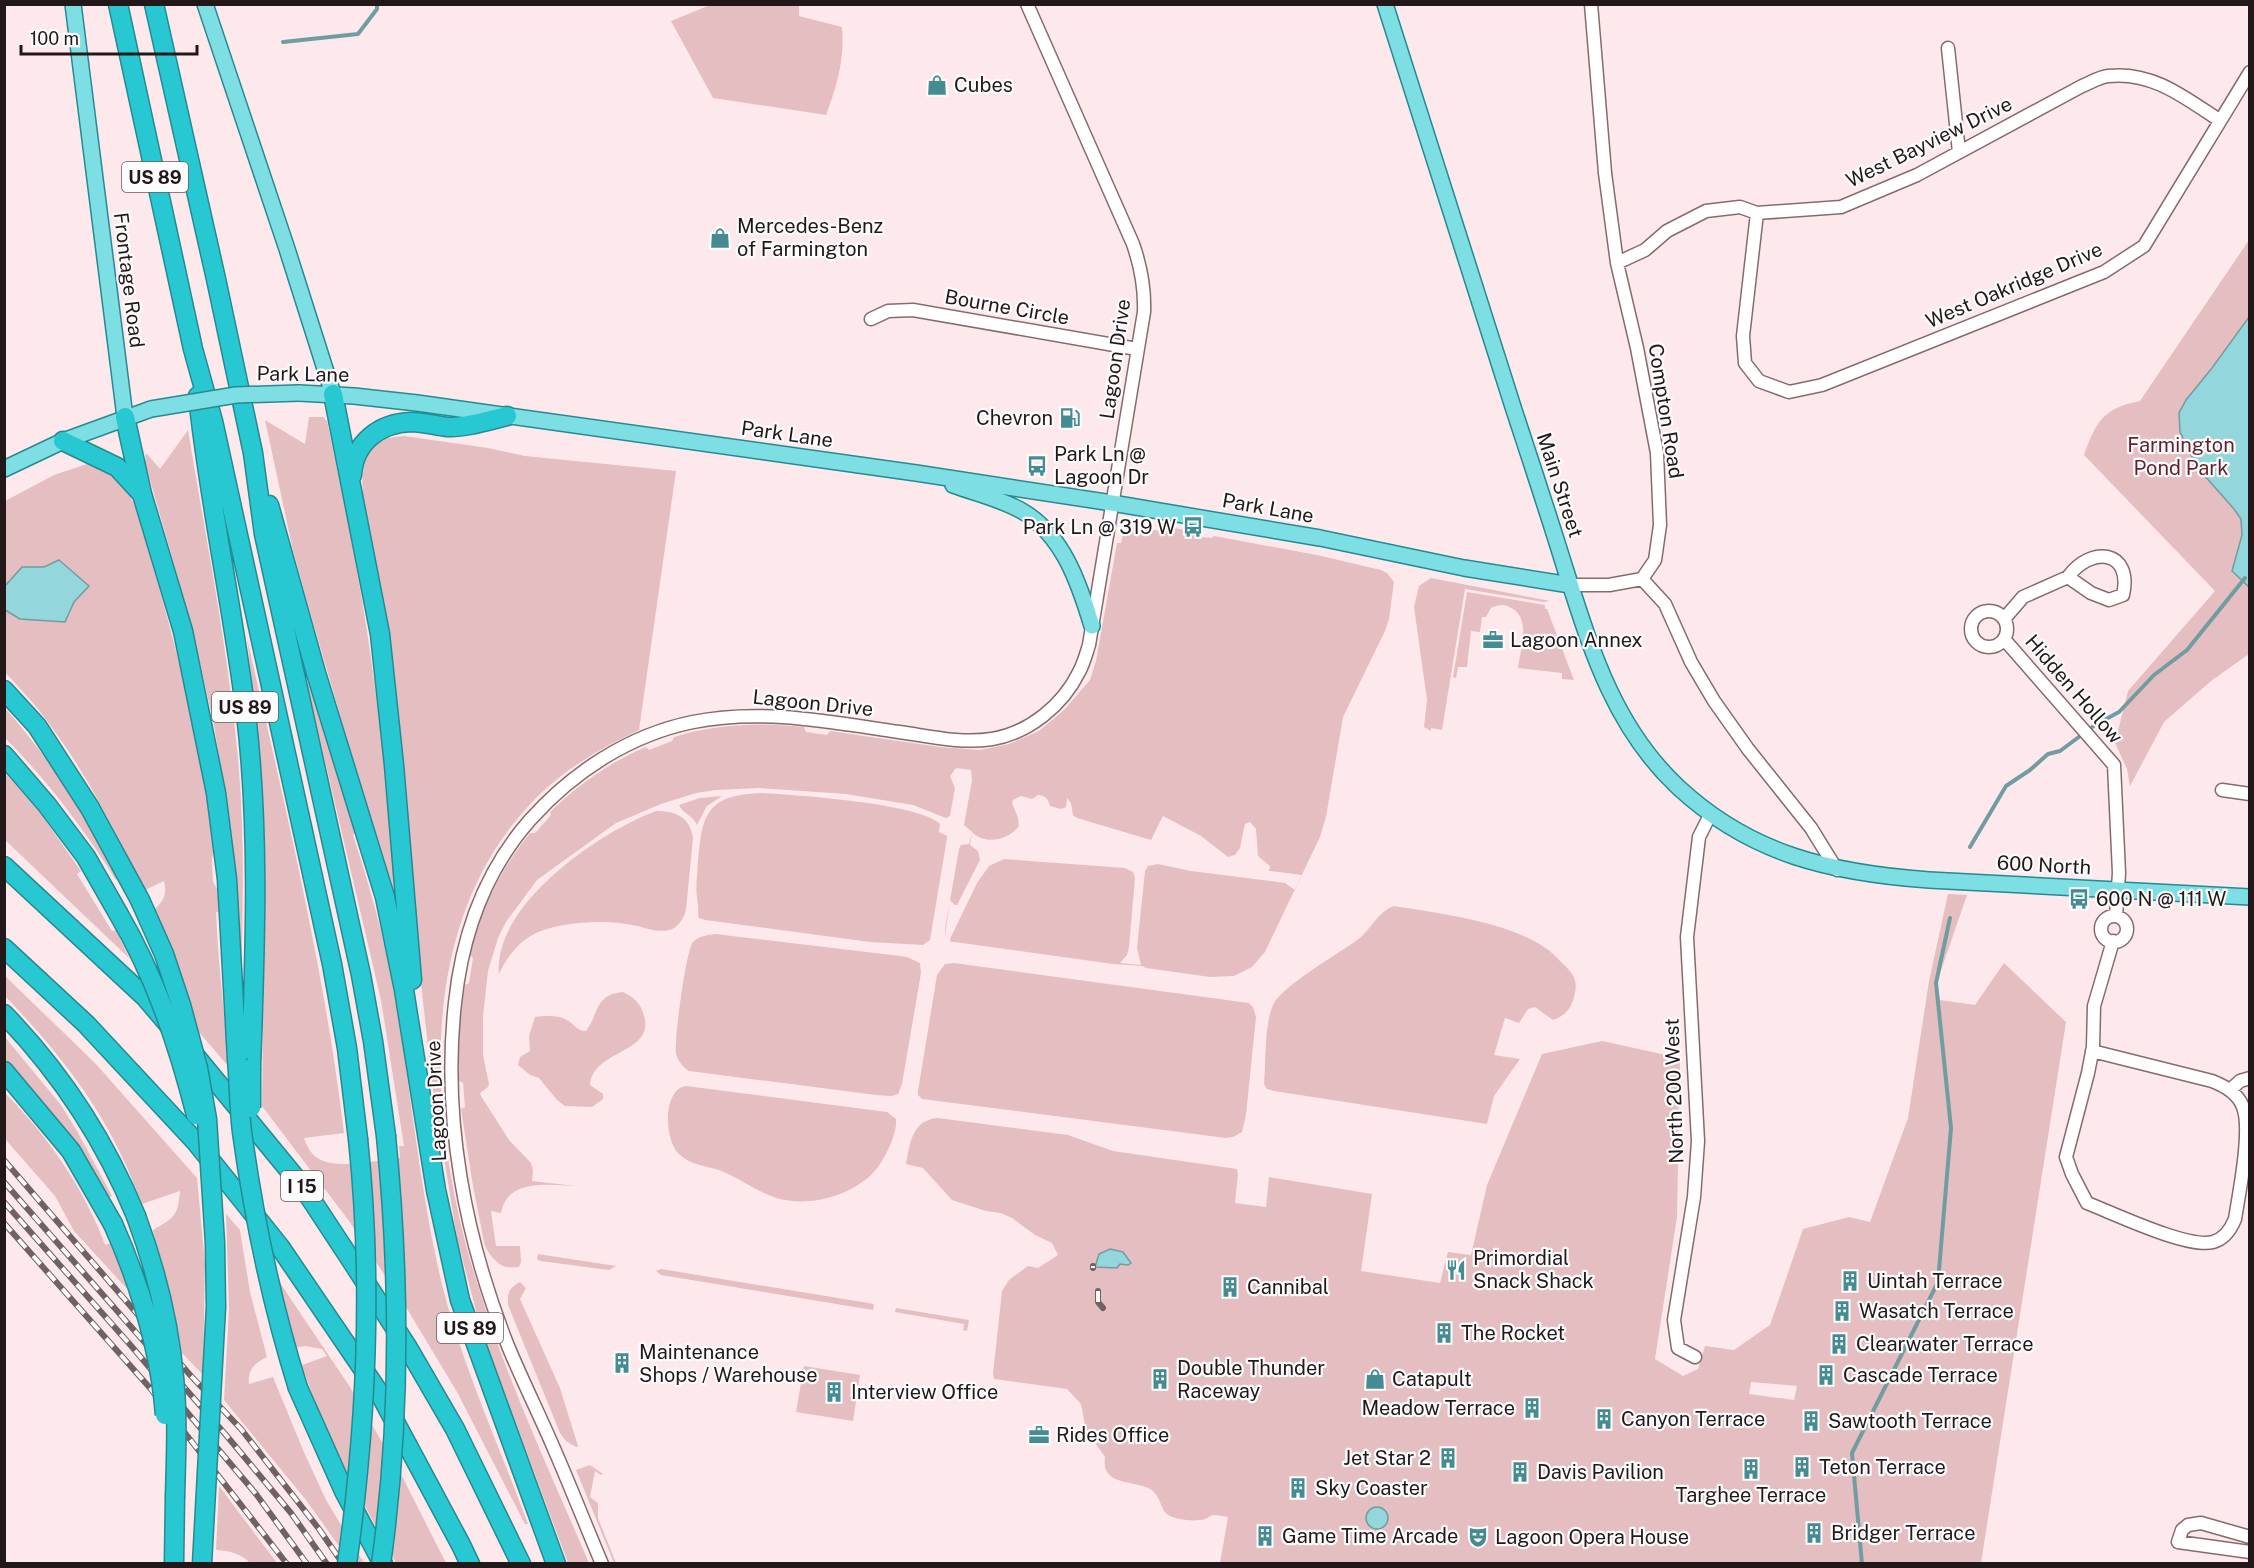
<svg xmlns="http://www.w3.org/2000/svg" width="2254" height="1568" font-family="'Public Sans',sans-serif">
<style>
.green{fill:#e5bec2;fill-rule:evenodd}
.water{fill:#93d6db;stroke:#719da1;stroke-width:1.5}
.lines{fill:none;stroke-linecap:round;stroke-linejoin:round}
.stream{stroke:#719da1;stroke-width:4}
.minor-casing{stroke:#866b6d;stroke-width:15}
.major-casing{stroke:#258a91;stroke-width:18}
.highway-casing{stroke:#258a91;stroke-width:21}
.minor{stroke:#fff;stroke-width:12}
.major{stroke:#7ddee3;stroke-width:15}
.highway{stroke:#27c8d1;stroke-width:18}
.rail-casing{stroke:#706263;stroke-width:6}
.rail{stroke:#fcfcfc;stroke-width:4;stroke-dasharray:11;stroke-linecap:butt}
.major-bridge-casing{stroke:#258a91;stroke-width:18;stroke-linecap:butt}
.highway-bridge-casing{stroke:#258a91;stroke-width:21;stroke-linecap:butt}
.major-bridge{stroke:#7ddee3;stroke-width:15}
.highway-bridge{stroke:#27c8d1;stroke-width:18}
.labels{text-anchor:middle;dominant-baseline:central;stroke-width:4.5;stroke-linejoin:round;paint-order:stroke}
.shield{fill:#fcfcfc;stroke:#635c5d;stroke-width:1.5}
.shield-label{font-size:18px;font-weight:bold;fill:#221819}
.poi-label{font-size:20px;fill:#221819;stroke:#fcfcfc;text-anchor:start}
.street-label{font-size:20px;fill:#221819;stroke:#fcfcfc}
.park-label{font-size:20px;fill:#631f2d;stroke:#fcfcfc}
</style>
<rect width="100%" height="100%" fill="#fde9eb"/>
<path class="green" d="M799,5v11l43,11c3,31 -5,59 -16,88l-113,-17 -42,-77 39,-16z
M2249,240v414l-38,27 -47,41 -34,64 -3,-17 -12,-26 13,-52 87,-100 -131,-136c12,-33 19,-47 56,-54z
M309,417h14l4,4c18,86 36,172 47,260 10,70 15,141 23,212l-5,1 -86,-296 -14,-52 -27,-126 40,24z
M188,430c18,109 40,219 50,329 7,75 5,150 3,224l-13,-172 -14,-86 -21,-94 -48,-169 1,-9 14,16z
M404,436l84,12 37,8 151,15 -37,259c-43,20 -84,45 -115,81 -114,128 -93,330 -44,481 29,93 71,182 109,271h-21l-88,-237 -23,-88 -25,-154 -56,-514c-6,-31 -30,-110 5,-129 6,-4 16,-4 23,-5z
M90,463c11,6 22,10 31,19 19,23 24,57 32,85 27,92 49,185 62,280l-3,11 1,24 6,10 2,19 -5,1c2,52 9,103 12,154l-30,-35 -44,-121c10,-9 13,-16 10,-29l-19,9c-29,-56 -57,-115 -95,-165 -13,-19 -30,-36 -45,-53v-171l49,-26z
M1132,527l43,6v-5l23,5 2,4 12,1 2,-2 103,19 64,15 6,3 7,9 -5,37 -4,12 -42,86 -17,100 -6,20 -55,115 -13,15 -18,9 -24,1 -64,-9 -4,-2 -29,-2 -166,-23 -2,-5v-7l14,-80 2,-4 8,-1 3,-12 -8,-7 8,-45 -1,-10 -15,-2 -6,8 5,12 -5,28 -4,2 -33,-13 -67,-11 -87,-6 -43,2 -20,3 -35,11 -45,19 -79,57 -31,42 -8,16 -10,33 -5,46v38l6,29 -1,3 -8,6 1,3 28,44 22,23 2,7 -1,11 44,5c-27,-1 -69,-8 -75,27l-10,-2 5,35h24l1,16 -2,5c-5,0 -12,1 -16,-1 -9,-5 -17,-15 -19,-24l-11,-56 -12,-77 4,-2 -2,-24 -4,-2v-56l6,-40 4,-2 4,-25 -3,-3c10,-45 31,-86 60,-122h5l16,-18 -1,-3c28,-27 60,-50 96,-65l3,3 23,-9 2,-4c42,-13 86,-15 130,-10l2,5 21,3 3,-4 110,16 40,3 29,-6 30,-13 25,-21 26,-30 6,-19 21,-118h4l2,-9zM1038,795c8,1 10,4 12,11l11,3 5,-2 1,-9 4,5 2,12 4,3 74,22 12,-24 38,20 27,21 7,-2 5,-7 5,-24 5,-2 6,7 2,27 12,10 -1,5 33,4 -7,15 -10,-7 -94,-12 -33,-7 -10,2 -3,5 -8,77 4,17 -21,-2 7,-8 2,-8 6,-69 -2,-6 -8,-4 -121,-9 -15,7 -12,17 -27,56 1,3 -4,-1 -2,-5 5,-36 5,5h2l23,-45 -2,-9 -8,-6 2,-13c12,13 36,9 47,-6l-1,-8 -6,-15 1,-3 8,-4 11,3z
M1431,578l119,23 -6,1 -79,-13 -23,141 -11,-2v3l-7,-4 3,-27 -13,-93 5,-21z
M1467,592l78,13v4h2l27,71 -12,-1v-6l-44,-5c2,-17 13,-48 -5,-59 -8,-5 -13,-5 -22,-1l-5,9h-4l-2,15 -9,-1 -4,36h-9l-2,11 -3,-1z
M247,638c37,164 77,328 97,495l-40,5c3,9 8,18 17,22 19,9 58,0 79,-2l-1,-12h5l-23,-146 -74,-316 2,-3 46,152 -2,2c14,43 27,87 36,132 20,99 27,201 49,300 19,88 59,172 90,257h-3l-68,-132 -48,-80 -60,-91 -87,-115 3,-239 -6,-118z
M4,707c47,53 83,109 113,172l-1,1c-32,-51 -69,-100 -111,-142z
M4,772l36,41 41,58 -4,3 35,57 4,-1 13,28 -124,-118z
M762,793c33,2 157,10 178,31l-1,8 8,4v2l-17,102 -7,5 -53,-3 -165,-22 -6,-2c-2,-5 0,-9 -1,-14 -3,-14 -1,-27 0,-41 4,-50 9,-68 64,-70z
M722,796l-15,10 -10,19c-4,-10 -14,-11 -18,-20l21,-7z
M656,811c20,0 34,6 37,27l-7,72c-2,8 -8,18 -17,20 -14,3 -24,-3 -37,-5 -26,-6 -72,-3 -96,8 -17,8 -30,25 -37,41 -6,-69 100,-142 157,-163z
M1948,894l19,1 -30,87 3,18 35,5 29,-42 62,59 -85,541h-761l8,-46c-5,-1 -10,-2 -15,-2 -4,1 -4,3 -8,4 -9,3 -29,1 -37,-4 -7,-4 -7,-17 -15,-24 -15,-12 -53,-3 -48,-34l-19,-27 -5,-26 -14,-15 -73,-10 -1,-5 9,-83 7,-11 19,-14 10,2 20,-13 -6,-12 -17,-8 -23,-17 -11,-5 -15,-2 -34,-11 -29,-32 -17,-4c4,-21 6,-44 32,-46l130,17 45,16 124,18 1,5 -3,29 31,4 3,-30 103,17 -11,77 79,12 8,-31 23,3 16,-70 55,-131 60,-13 78,17 -3,159 -22,142 28,17 15,-7 7,-23 29,4 36,-25 33,-96 46,-12 21,5 38,-104 21,-137zM1751,1382l46,4 -3,14 -45,-6z
M1394,906c44,7 114,16 150,41 7,4 12,10 17,15 11,10 17,17 14,31 -3,14 -8,22 -22,27l-18,-13 -7,2 -9,14 -14,-5 -11,37 26,4 -26,37 -7,28 -213,-33 -7,-2 -3,-5c2,-23 0,-58 9,-79 9,-20 68,-52 88,-68 12,-11 17,-25 33,-31z
M715,934l177,21 15,2 13,6 1,10 -19,111 -4,10 -7,2 -15,-1 -187,-24c-6,-4 -12,-11 -13,-18 -2,-13 10,-103 17,-111 6,-6 14,-7 22,-8z
M954,963l295,40 4,4 3,10 -10,98 -4,17 -9,5 -7,1 -304,-39 -4,-4v-4l19,-116 8,-11z
M4,975l91,88 102,115 8,86 -2,111 -21,-22 -9,-49 -20,-74c21,-12 25,-14 27,-39l-38,13c-7,-16 -12,-32 -20,-47 -28,-61 -71,-113 -117,-161z
M623,992c12,6 18,12 21,24 11,38 -51,33 -54,69l13,9v5l-11,8 -27,-1 -8,-6 -18,-22 -9,-3 -12,-10 2,-8 10,-6 -1,-15 6,-19c9,-1 22,-2 30,2 9,4 11,12 21,12 14,-19 8,-36 37,-39z
M4,1036l57,69 16,26 35,65 -5,2 -16,-31 -23,-34 -63,-73z
M686,1086l201,26 9,7c2,15 -14,47 -26,57 -28,24 -72,34 -106,17 -15,-7 -29,-17 -45,-23 -14,-4 -31,-6 -41,-17 -14,-15 -15,-64 8,-67z
M4,1092c42,42 81,97 101,153l6,-2 18,48 -55,-60 -19,-35 -50,-57z
M226,1214l14,16 10,62 17,65c-11,5 -20,13 -18,27l24,-7 30,73 23,50 38,63h-13l-45,-63 -82,-100 5,-91z
M538,1254l78,12 -7,4 -69,-9 -3,-2z
M661,1269l213,35 -1,6 -212,-35 -5,-4z
M278,1280l72,107 53,91 43,85h-50c-35,-64 -71,-127 -94,-198l25,-9 -5,-7 -17,-3 -10,2z
M520,1282l6,6 -6,11 40,89 18,58 -2,1 -10,-6 -6,-8 -52,-128c-1,-12 1,-17 12,-23z
M896,1308l73,12 -2,11 -4,-1 1,-6 -69,-12z
M804,1366l56,9 -7,46 -57,-9z
M590,1465l13,9 -2,1 -6,-4 -5,26 8,6v15l18,45h-2l-38,-93z
M219,1486l58,77h-27c-10,-10 -20,-12 -34,-13z"/>
<path class="water" d="M2249,317v270l-17,-16 10,-36 -1,-16 -7,-10 -37,-42 -17,-35 -1,-19 7,-13 26,-32z
M59,560l30,26 -15,16 -9,20 -45,-3 -15,-9v-24l17,-19h22z
M1110,1249l13,3 8,11 -3,2 -8,-1 -3,4 -22,-1 4,-13z
M1366 1518a11 11 0 1 1 22 0a11 11 0 1 1-22 0Z"/>
<g class="lines">
<path class="stream" d="M283,42l75,-8 19,-25v-5
M1970,847l36,-61 24,-16 18,-16 12,-3 35,-26 24,-13 35,-37 33,-25 58,-72
M1862,1564l-10,-111 86,-171 13,-154 -15,-145 14,-65"/>
<g class="minor-casing">
<path id="minor" d="M1591,4l14,169 12,90 20,85 20,105 3,72 -5,35 -13,19
M1948,48l11,104
M1757,213l-14,123 2,27 14,18 30,11 33,-7 282,-113 40,-26 106,-174
M1617,263l28,-13 22,-19 39,-20 34,-4 17,6 84,-6 76,-32 165,-89c8,-3 17,-9 26,-10 44,-5 76,21 111,44
M871,319l17,-8 25,-1 224,39
M1642,579l23,25 26,58 23,39 34,48 63,79 26,42
M1570,585h39l33,-6
M1971 629a18 18 0 1 1 36 0a18 18 0 1 1-36 0Z
M2004,619l19,-22 45,-20 23,16 18,7 14,-5c10,-45 -32,-50 -55,-18
M2004,639l110,126 5,108 -3,43
M2222,790l28,4
M2101 929a13 13 0 1 1 26 0a13 13 0 1 1-26 0Z
M2092,1051l120,30c13,5 26,12 31,26 9,23 -4,86 -8,112 -4,10 -11,20 -22,23 -25,7 -100,-29 -126,-39l-15,-29 -6,-17 22,-84 5,-26 1,-41 19,-65
M2230,1090l10,-9 10,-3
M1695,1357l-17,-9 -4,-28 20,-123 4,-56 -11,-204 12,-100 11,-22
M2250,1537l-49,-14 -13,2 -6,5 -4,12 72,10
M602,1564c-16,-38 -31,-76 -47,-113 -15,-35 -32,-69 -47,-105 -43,-108 -66,-228 -53,-343 7,-67 30,-132 75,-183 43,-48 99,-85 163,-98 68,-14 137,0 206,10 30,4 62,12 93,7 37,-6 71,-34 87,-67 5,-9 7,-18 10,-27l55,-333c1,-25 -3,-45 -11,-68l-106,-240"/>
</g>
<g class="major-casing">
<path id="major" d="M73,4l52,413
M205,4l82,245 46,145
M1385,4c43,136 86,271 129,406 17,52 34,103 50,155 26,81 49,161 114,222 73,68 154,86 251,93l321,17
M299,393l55,3 63,7 499,70 196,30 208,35 144,30 106,17
M4,469l59,-28 88,-32
M953,485c22,8 48,14 69,26 41,24 57,72 70,115"/>
</g>
<g class="highway-casing">
<path id="highway" d="M118,4l75,345 20,72 119,543 15,84 11,91
M154,4l62,275 37,174 11,81 97,441 12,66 13,95
M333,394l47,240 14,131 18,215
M198,396c11,106 35,212 48,318 14,118 9,236 5,354
M125,417l17,77 41,137 33,162 11,86 10,180
M63,441l54,26 23,25
M352,475c2,-33 28,-52 59,-53 13,0 25,4 37,5 17,1 42,-7 59,-11
M269,505l47,168 69,224 19,93 32,200 24,110 96,264
M4,690l33,36 53,82 50,92
M4,755l43,50 39,52 32,56
M4,866l141,131 23,27
M4,948l82,76 109,117 85,106 100,147 81,151 9,19
M4,1014c57,59 101,126 132,202
M192,1052l111,135 48,73 57,88 47,81 66,135
M4,1071l67,80 42,73
M298,1388l46,103 39,73
M174,1564l1,-67"/>
</g>
<use href="#minor" class="minor"/>
<use href="#major" class="major"/>
<use href="#highway" class="highway"/>
<g class="rail-casing">
<path id="rail" d="M4,1160l187,216 50,53 78,100 24,35
M4,1182l222,253 65,78 36,51
M4,1202l129,146 123,146 51,70
M4,1223l146,165 137,176
M1093,1266v2
M1098,1291v11l5,6"/>
</g>
<use href="#rail" class="rail"/>
<g class="major-bridge-casing">
<path id="major-bridge" d="M151,409l85,-14 63,-2"/>
</g>
<g class="highway-bridge-casing">
<path id="highway-bridge" d="M140,900l24,54 17,51 17,63 9,51 8,124 1,64 -14,257
M118,913c37,63 60,131 78,202
M237,1059c2,24 2,49 5,73 12,87 30,173 56,256
M251,1108v-40
M136,1216c19,51 33,106 38,161 4,39 2,80 1,120
M113,1224c27,61 47,124 52,191
M347,1564c20,-142 26,-283 11,-425
M381,1564c20,-142 19,-286 5,-428"/>
</g>
<use href="#major-bridge" class="major-bridge"/>
<use href="#highway-bridge" class="highway-bridge"/>
</g>
<defs>
<g id="shop-bare" transform="scale(1.62)"><path d="M-5-2.5h2.3a2.7 3.5 0 0 1 5.4 0H5L5.5 6h-11ZM-1.5-2.5h3a1.5 2.3 0 0 0-3 0Z" fill="#448c91" stroke="#fcfcfc" stroke-width="2.5" paint-order="stroke"/></g>
<g id="fuel-bare" transform="scale(1.62)"><path d="M-5.5-6h7V0h2V4h1.3V-2.5L3-4.5l.8-.8L6-3V5H2.5V1h-1V6h-7ZM-4.2-4.7v3.2H.2V-4.7Z" fill="#448c91" stroke="#fcfcfc" stroke-width="2.5" paint-order="stroke"/></g>
<g id="bus-bare" transform="scale(1.62)"><path d="M-5-6H5V4H4V6H2V4H-2V6H-4V4H-5ZM-3.5-4V0h7V-4ZM-3.5 1.2v1.5H-2V1.2ZM2 1.2v1.5H3.5V1.2Z" fill="#448c91" stroke="#fcfcfc" stroke-width="2.5" paint-order="stroke"/></g>
<g id="office-bare" transform="scale(1.62)"><path d="M-6-3h4V-5.5h4V-3h4V5H-6ZM-1-4.5V-3h2v-1.5ZM-6 0V1H6V0Z" fill="#448c91" stroke="#fcfcfc" stroke-width="2.5" paint-order="stroke"/></g>
<g id="restaurant-bare" transform="scale(1.62)"><path d="M-5-6h1v4h1v-4h1v4h1v-4h1v5L-1.5 .5V6h-2V.5L-5-1ZM5-6V6H3V1.5H1.5Q1.5-4 5-6Z" fill="#448c91" stroke="#fcfcfc" stroke-width="2.5" paint-order="stroke"/></g>
<g id="building-bare" transform="scale(1.62)"><path d="M-4-6H4V6H1V3H-1V6H-4ZM-2.5-4.3h1.7v1.8h-1.7ZM.8-4.3h1.7v1.8H.8ZM-2.5-1h1.7V.8h-1.7ZM.8-1h1.7V.8H.8Z" fill="#448c91" stroke="#fcfcfc" stroke-width="2.5" paint-order="stroke"/></g>
<g id="theatre-bare" transform="scale(1.62)"><path d="M-5-5.5Q0-4 5-5.5V0Q5 5 0 6Q-5 5-5 0ZM-3.3-2.5H-1v1.5H-3.3ZM1-2.5H3.3v1.5H1ZM-2.8 1Q0 5.5 2.8 1Z" fill="#448c91" stroke="#fcfcfc" stroke-width="2.5" paint-order="stroke"/></g>
</defs>
<g fill-rule="evenodd">
<use href="#shop-bare" x="937" y="85"/>
<use href="#shop-bare" x="720" y="238"/>
<use href="#fuel-bare" x="1070" y="418"/>
<use href="#bus-bare" x="1037" y="466"/>
<use href="#bus-bare" x="1193" y="527"/>
<use href="#office-bare" x="1493" y="640"/>
<use href="#bus-bare" x="2079" y="899"/>
<use href="#restaurant-bare" x="1456" y="1270"/>
<use href="#building-bare" x="1850" y="1281"/>
<use href="#building-bare" x="1230" y="1287"/>
<use href="#building-bare" x="1842" y="1311"/>
<use href="#building-bare" x="1444" y="1333"/>
<use href="#building-bare" x="1839" y="1344"/>
<use href="#building-bare" x="622" y="1363"/>
<use href="#building-bare" x="1826" y="1375"/>
<use href="#building-bare" x="1160" y="1379"/>
<use href="#shop-bare" x="1375" y="1379"/>
<use href="#building-bare" x="834" y="1392"/>
<use href="#building-bare" x="1532" y="1408"/>
<use href="#building-bare" x="1604" y="1419"/>
<use href="#building-bare" x="1811" y="1421"/>
<use href="#office-bare" x="1039" y="1435"/>
<use href="#building-bare" x="1448" y="1458"/>
<use href="#building-bare" x="1802" y="1467"/>
<use href="#building-bare" x="1751" y="1469"/>
<use href="#building-bare" x="1520" y="1472"/>
<use href="#building-bare" x="1298" y="1488"/>
<use href="#building-bare" x="1814" y="1533"/>
<use href="#building-bare" x="1265" y="1536"/>
<use href="#theatre-bare" x="1478" y="1537"/>
</g>
<g class="labels">
<g class="shield">
<rect x="122" y="162" width="66" height="30" rx="4.5"/>
<rect x="212" y="692" width="66" height="30" rx="4.5"/>
<rect x="281" y="1171" width="42" height="30" rx="4.5"/>
<rect x="437" y="1313" width="66" height="30" rx="4.5"/>
</g>
<g class="shield-label">
<text x="155" y="177">US 89</text>
<text x="245" y="707">US 89</text>
<text x="302" y="1186">I 15</text>
<text x="470" y="1328">US 89</text>
</g>
<g class="poi-label">
<text x="954" y="85">Cubes</text>
<text x="737" y="226">Mercedes-Benz<tspan x="737" dy="23">of Farmington</tspan></text>
<text x="1053" y="418" text-anchor="end">Chevron</text>
<text x="1054" y="454">Park Ln @<tspan x="1054" dy="23">Lagoon Dr</tspan></text>
<text x="1176" y="527" text-anchor="end">Park Ln @ 319 W</text>
<text x="1510" y="640">Lagoon Annex</text>
<text x="2096" y="899">600 N @ 111 W</text>
<text x="1473" y="1258">Primordial<tspan x="1473" dy="23">Snack Shack</tspan></text>
<text x="1867" y="1281">Uintah Terrace</text>
<text x="1247" y="1287">Cannibal</text>
<text x="1859" y="1311">Wasatch Terrace</text>
<text x="1461" y="1333">The Rocket</text>
<text x="1856" y="1344">Clearwater Terrace</text>
<text x="639" y="1352">Maintenance<tspan x="639" dy="23">Shops / Warehouse</tspan></text>
<text x="1177" y="1368">Double Thunder<tspan x="1177" dy="23">Raceway</tspan></text>
<text x="1843" y="1375">Cascade Terrace</text>
<text x="1392" y="1379">Catapult</text>
<text x="851" y="1392">Interview Office</text>
<text x="1515" y="1408" text-anchor="end">Meadow Terrace</text>
<text x="1621" y="1419">Canyon Terrace</text>
<text x="1828" y="1421">Sawtooth Terrace</text>
<text x="1056" y="1435">Rides Office</text>
<text x="1431" y="1458" text-anchor="end">Jet Star 2</text>
<text x="1819" y="1467">Teton Terrace</text>
<text x="1537" y="1472">Davis Pavilion</text>
<text x="1315" y="1488">Sky Coaster</text>
<text x="1751" y="1495" text-anchor="middle">Targhee Terrace</text>
<text x="1831" y="1533">Bridger Terrace</text>
<text x="1282" y="1536">Game Time Arcade</text>
<text x="1495" y="1537">Lagoon Opera House</text>
</g>
<g class="street-label">
<text transform="translate(1929 142) rotate(-26)">West Bayview Drive</text>
<text transform="translate(129 280) rotate(83)">Frontage Road</text>
<text transform="translate(2014 285) rotate(-23)">West Oakridge Drive</text>
<text transform="translate(1007 307) rotate(10)">Bourne Circle</text>
<text transform="translate(1115 359) rotate(-82)">Lagoon Drive</text>
<text transform="translate(303 374) rotate(1)">Park Lane</text>
<text transform="translate(1666 411) rotate(81)">Compton Road</text>
<text transform="translate(787 434) rotate(8)">Park Lane</text>
<text transform="translate(1560 485) rotate(72)">Main Street</text>
<text transform="translate(1268 508) rotate(10)">Park Lane</text>
<text transform="translate(2074 689) rotate(49)">Hidden Hollow</text>
<text transform="translate(813 703) rotate(6)">Lagoon Drive</text>
<text transform="translate(2044 865) rotate(3)">600 North</text>
<text transform="translate(1674 1091) rotate(-92)">North 200 West</text>
<text transform="translate(436 1101) rotate(-93)">Lagoon Drive</text>
</g>
<g class="park-label">
<text x="2181" y="445">Farmington<tspan x="2181" dy="23">Pond Park</tspan></text>
</g>
</g>
<rect width="2254" height="1568" fill="none" stroke="#221819" stroke-width="12"/>
<path d="M21 45v9h176v-9" fill="none" stroke="#221819" stroke-width="3"/>
<text x="30" y="45" font-size="18" fill="#221819" stroke="#fcfcfc" stroke-width="4.5" paint-order="stroke">100 m</text>
</svg>
